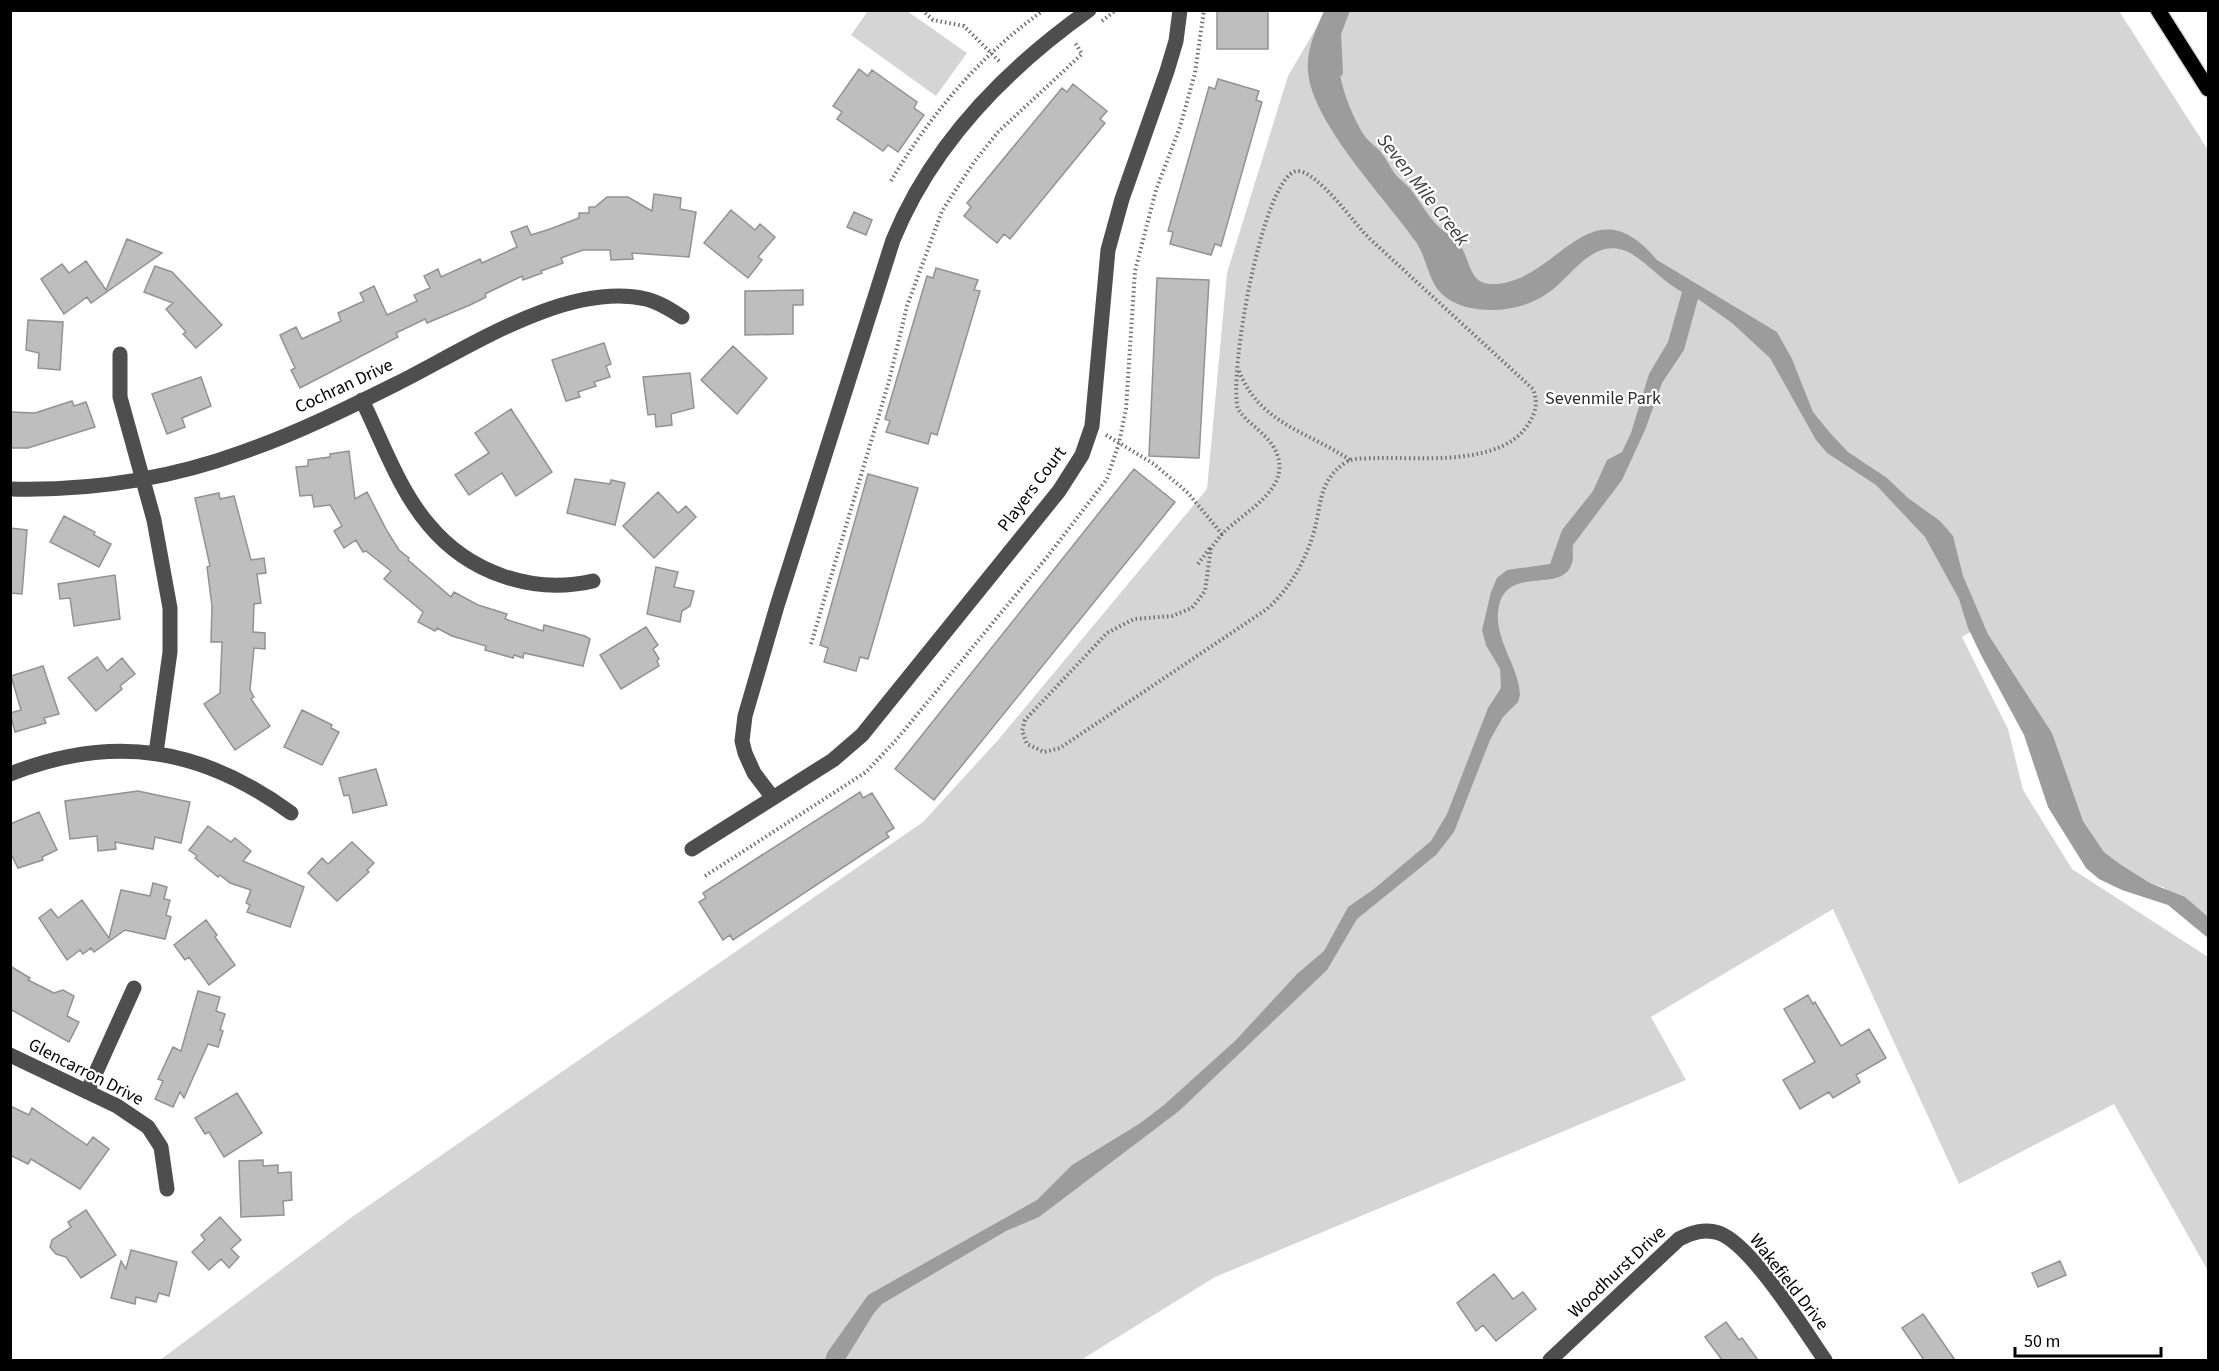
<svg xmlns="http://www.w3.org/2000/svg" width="2219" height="1371" font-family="'Source Sans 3',sans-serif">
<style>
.green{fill:#d5d5d5}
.water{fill:#9c9c9c}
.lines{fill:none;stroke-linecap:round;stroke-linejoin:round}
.stream{stroke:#9c9c9c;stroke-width:6}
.building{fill:#bebebe;stroke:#929292;stroke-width:1.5}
.major-casing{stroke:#dbdbdb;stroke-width:18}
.path{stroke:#707070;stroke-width:4;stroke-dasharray:1.5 3;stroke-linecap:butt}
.minor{stroke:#4e4e4e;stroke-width:15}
.major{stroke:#000;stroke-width:15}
.labels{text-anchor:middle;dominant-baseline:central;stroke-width:4.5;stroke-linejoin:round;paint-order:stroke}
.street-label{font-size:18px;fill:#000;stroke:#fff}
.park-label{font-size:18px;fill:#2c2c2c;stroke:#fff}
.water-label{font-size:20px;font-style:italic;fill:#3d3d3d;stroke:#fff}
</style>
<rect width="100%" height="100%" fill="#fff"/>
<path class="green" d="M868,11h39l60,42 -31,43 -85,-61z
M1326,11h793l89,139v767l-45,-30 -13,-4 -30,-19 -16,-12 -21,-31 -9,-19 -22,-69 -64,-99 -4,-10 -22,13 46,92 15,61 49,79 136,88v314l-94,-167 -155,80 -126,-275 -182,108 35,63 -471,197 -134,83h-921l192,-143 571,-395 75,-82 209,-251 20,-216 61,-197z"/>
<path class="water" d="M1324,11h25c-23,36 -6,90 15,124 4,6 11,11 16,16 6,7 10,16 15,23 5,6 12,10 16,16 9,11 15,23 24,33 7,8 17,13 24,21 11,12 9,40 32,40 67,1 98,-105 166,-24l120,72 15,27 21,53 18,22 17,18 39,26 21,20 32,23 13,15 10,40 25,58 64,99 31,88 21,31 16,12 30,19 35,14 23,20v21l-40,-33 -46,-15 -23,-11 -13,-11 -38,-61 -24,-72 -42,-78 -14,-29 -9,-29 -34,-62 -49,-52 -49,-32 -11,-13 -46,-82 -38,-35 -34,-24 -14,51 -22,33 -17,47 -23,50 -49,65c-1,6 1,13 -1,18 -9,32 -64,1 -73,43 -7,32 20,59 21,89l-2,7 -15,15 -13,23 -36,92 -18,23 -79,64 -30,51 -148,141 -140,106 -33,14 -124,73 -8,9 -29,47h-20l2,-7 41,-58 169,-95 35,-35 67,-41 25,-19 72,-65 61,-66 27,-23 24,-44 26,-18 57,-48 16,-27 41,-106 13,-20 -1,-19 -14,-24 -4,-15 9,-38 6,-14 10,-8 43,-6 12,-34 31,-39 14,-31 15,-8 9,-19 18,-59 19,-32 14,-50c-20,-10 -40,-36 -59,-42 -33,-11 -54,31 -78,45 -24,15 -52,18 -79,12 -10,-3 -20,-8 -27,-16 -10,-11 -13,-34 -23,-49 -29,-42 -105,-120 -108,-171 -2,-21 8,-42 16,-60z"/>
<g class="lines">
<path class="stream" d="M1340,73l-2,-39 9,-24"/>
</g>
<path class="building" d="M1217,10h51v39h-51z
M859,69l9,7 4,-6 14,10 31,22 -3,6 10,7 -26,37 -10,-7 -5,6 -46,-32 5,-7 -9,-6z
M1218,79l41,12 -3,9 6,2 -41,144 -6,-2 -4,11 -41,-11 3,-12 -5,-1 41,-144 6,2z
M1073,84l34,27 -7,8 5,4 -95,116 -6,-5 -7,9 -33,-27 7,-9 -4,-4 95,-115 5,4z
M654,194l27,4 -1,11 16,3 -7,45 -57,-4 1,6 -22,1 -1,-10h-27l-22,8 2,5 -22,8 1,2 -19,7 -1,-4 -37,18 1,3 -16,8 -43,18 -2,-4 -29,14 2,4 -98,51 -9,-18 4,-2 -15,-33 16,-8 6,12 39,-18 -3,-8 26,-12 -4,-8 14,-7 13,29 30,-14 -3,-6 16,-7 -6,-12 14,-7 3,8 39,-18 2,4 35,-16 -6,-15 16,-6 4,9 19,-6 29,-11v-5h10v-6h6l12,-10h21l24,14z
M731,210l24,20 5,-6 15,13 -17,20 4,3 -14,18 -44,-35z
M854,212l18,8 -6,15 -19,-8z
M127,239l35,14 -71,50 -4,-6 -23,17 -23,-35 21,-15 7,9 17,-12 20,29z
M155,266l17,6 50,53 -26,23 -13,-14 3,-2 -20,-23 7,-6 -29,-11z
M936,268l42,12 -4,10 6,1 -43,144 -6,-2 -3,11 -42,-12 4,-11 -5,-2 42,-143 6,2z
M1157,278l52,2 -10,178 -50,-2z
M803,290v15h-10v29l-48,1v-44z
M28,320l35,2 -3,48 -22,-2 1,-15 -13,-3z
M604,343l7,21 -5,2 4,11 -16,5 2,4 -18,6 2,5 -14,4 -14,-41z
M733,346l34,32 -30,36 -36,-34z
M690,373l4,35 -23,6 1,11 -16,2 -1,-13 -7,1 -5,-38z
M201,377l10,29 -29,12 3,9 -18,7 -15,-40z
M72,401l2,5 12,-4 9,25 -67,21h-18v-36l25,1z
M511,409l41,63 -36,24 -14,-23 -33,22 -14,-20 34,-22 -14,-20z
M349,451l6,48 12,-7 20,39 12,19 10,8 -1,2 43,37 3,-5 24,13 29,9 -2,5 38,12 1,-6 41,11 5,3 -7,27 -59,-13 -1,5 -9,-3 -1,3 -28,-8 1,-4 -34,-10 -15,-8 -2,3 -17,-9 5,-10 -39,-33 7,-8 -25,-20 -3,1 -7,-12 -12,8 -10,-17 8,-5 -12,-21 -16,2 -2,-12 -12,1 -4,-29 12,-1v-6l22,-3v-3z
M1134,469l41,33 -241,298 -39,-31z
M868,474l50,14 -50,171 -8,-2 -4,14 -32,-9 4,-14 -8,-3z
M575,479l35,5 1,-4 14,3 -10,42 -48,-12z
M658,492l20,21 8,-7 10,11 -42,41 -31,-32z
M219,493l1,6 14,-3 17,64 13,-2 2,15 -9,1 4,29 -7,1 -1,28 12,1v16l-11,-1 -4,42 4,7 -3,2 19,27 -35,24 -31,-46 16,-11 2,-51h-11l1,-36 -5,-39 3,-1 -15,-68z
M64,516l31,16 -1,3 17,9 -12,23 -49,-25z
M10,528l17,2 -5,64 -12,-1z
M656,567l22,5 -4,15 20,4 -4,15 -8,5 -2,11 -33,-8z
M115,575l5,44 -46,7 -4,-28 -10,1 -2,-15z
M646,627l12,18 -5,4 6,10 -2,2 2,5 -38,23 -21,-34z
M97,657l10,14 15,-13 13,16 -15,12 2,3 -26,22 -28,-33z
M43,666l16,48 -15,4 2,5 -31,9 -5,-19 11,-3 -10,-34z
M302,710l30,15 -1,3 8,4 -17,33 -38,-18z
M376,769l11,36 -34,8 -4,-18 -5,1 -5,-18z
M138,791l52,11 -9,41 -26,-6 -2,12 -38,-7 1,7 -18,2 -1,-15 -27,3 -5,-38z
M860,792l3,6 9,-5 22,35 -8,5 3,4 -156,103 -3,-5 -7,5 -24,-38 7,-4 -3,-5z
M39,812l18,38 -15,7 1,3 -25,8 -8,-16v-28z
M208,826l23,16 4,-4 16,13 -8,10 61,26 -14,40 -43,-15 3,-7 -4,-2 5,-13 -21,-7 -10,-8 -2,2 -23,-19 2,-2 -8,-6z
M352,842l22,21 -7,7 2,2 -32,29 -29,-28 14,-15 6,6z
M153,883l14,4 -3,12 6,1 -4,15 5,2 -6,22 -40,-9 -31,22 -3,-4 -8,6 -3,-4 -13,10 -28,-42 12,-9 7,9 24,-18 27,38 12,-48 29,6z
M206,920l11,15 -2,2 20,28 -26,20 -20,-28 -4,3 -11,-15z
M10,966l20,12 -2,2 26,13 9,-3 11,6 -7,20 12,6 -10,20 -59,-33z
M198,991l22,6 -4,14 9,3 -5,16 3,1 -5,16 -10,-3 -24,54 -4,-6 -7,15 -18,-8 8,-18 -5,-2 15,-32 8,4z
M1808,995l5,9 2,-2 26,44 28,-17 17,29 -30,17 4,7 -27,16 -4,-6 -29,17 -17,-29 32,-18 -31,-53z
M237,1093l25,40 -38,24 -15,-25 -4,2 -10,-16z
M10,1106l19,9 3,-7 55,37 6,-8 16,12 -29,40 -49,-30 -3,5 -18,-9z
M263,1160v6l15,-1v8l13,-1 1,28 -9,1 1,14 -43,2 -2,-56z
M86,1210l30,45 -35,23 -15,-21 -10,-3 -6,-7 2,-7 19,-13 -3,-5z
M220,1217l21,23 -10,9 8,8 -10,11 -8,-9 -12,11 -17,-18 13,-12 -4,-5z
M131,1250l46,12 -8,34 -10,-3 -3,9 -20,-5 -1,7 -24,-6 10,-37 5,8z
M2060,1261l6,14 -28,12 -6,-14z
M1494,1274l19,25 10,-7 13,17 -40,32 -13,-16 -7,6 -19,-28z
M1923,1314l32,46h-31l-22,-32z
M1726,1322l13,18 3,-2 16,22h-36l-17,-23z"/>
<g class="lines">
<g class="major-casing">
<path id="major" d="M2158,10l50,79"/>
</g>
<path class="path" d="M922,10l11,10 31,6 37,37
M1102,21l14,-11
M891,181c39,-66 89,-126 153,-171
M1239,371c21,53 68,60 111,89
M1106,435l48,29 34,29 34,41c22,-23 76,-47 51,-88 -9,-14 -26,-23 -35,-37 -10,-34 24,-229 58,-238 22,-1 58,53 74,68l163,150c5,13 3,23 -4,34 -26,44 -108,34 -151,35 -10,1 -23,-1 -32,4 -29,20 -24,44 -33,73 -9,29 -24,54 -46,74l-207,139 -16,4 -17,-8 -5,-13 3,-11 82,-87 27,-14 38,-3 20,-8 13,-17 6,-43 11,-14
M1198,564l12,-16
M811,644l78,-263 18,-75 35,-95 32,-49 24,-30 84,-78 -8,-13
M705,876l161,-104 31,-33 150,-182 60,-78 12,-36 7,-34 9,-138 21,-81 24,-63 15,-54 9,-63"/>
<path class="minor" d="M120,354v43l34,123 16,88v44l-14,101
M362,400c20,41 37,90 67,125 40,48 104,70 164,56
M10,489c79,2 159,-10 233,-37 52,-18 103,-43 153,-68 69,-34 170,-103 250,-85 13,3 25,11 36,18
M10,774c104,-41 192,-26 281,39
M773,798l-19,-25 -9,-20 -3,-12 3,-25 32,-110 116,-366c39,-96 113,-171 196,-230
M692,849l141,-89 29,-25 197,-244 23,-36 10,-29 16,-176 14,-51 45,-128 9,-30 4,-31
M10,1055l107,51 31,21 13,20 6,42
M87,1092l47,-104
M1550,1360l129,-121c12,-6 25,-11 40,-6 33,12 85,97 106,127"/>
<use href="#major" class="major"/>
</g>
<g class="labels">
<g class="street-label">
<text transform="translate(344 386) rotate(-25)">Cochran Drive</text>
<text transform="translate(1032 489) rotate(-53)">Players Court</text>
<text transform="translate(86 1072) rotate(27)">Glencarron Drive</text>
<text transform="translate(1617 1272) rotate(-43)">Woodhurst Drive</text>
<text transform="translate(1789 1282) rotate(52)">Wakefield Drive</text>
</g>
<g class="park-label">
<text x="1603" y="398">Sevenmile Park</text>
</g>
<g class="water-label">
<text transform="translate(1423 190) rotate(52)">Seven Mile Creek</text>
</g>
</g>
<rect width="2219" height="1371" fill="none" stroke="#000000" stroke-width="24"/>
<path d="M2015 1347v9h146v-9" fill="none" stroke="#000000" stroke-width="3"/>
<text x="2024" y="1347" font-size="18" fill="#000000" stroke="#ffffff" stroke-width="4.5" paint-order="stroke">50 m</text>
</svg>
